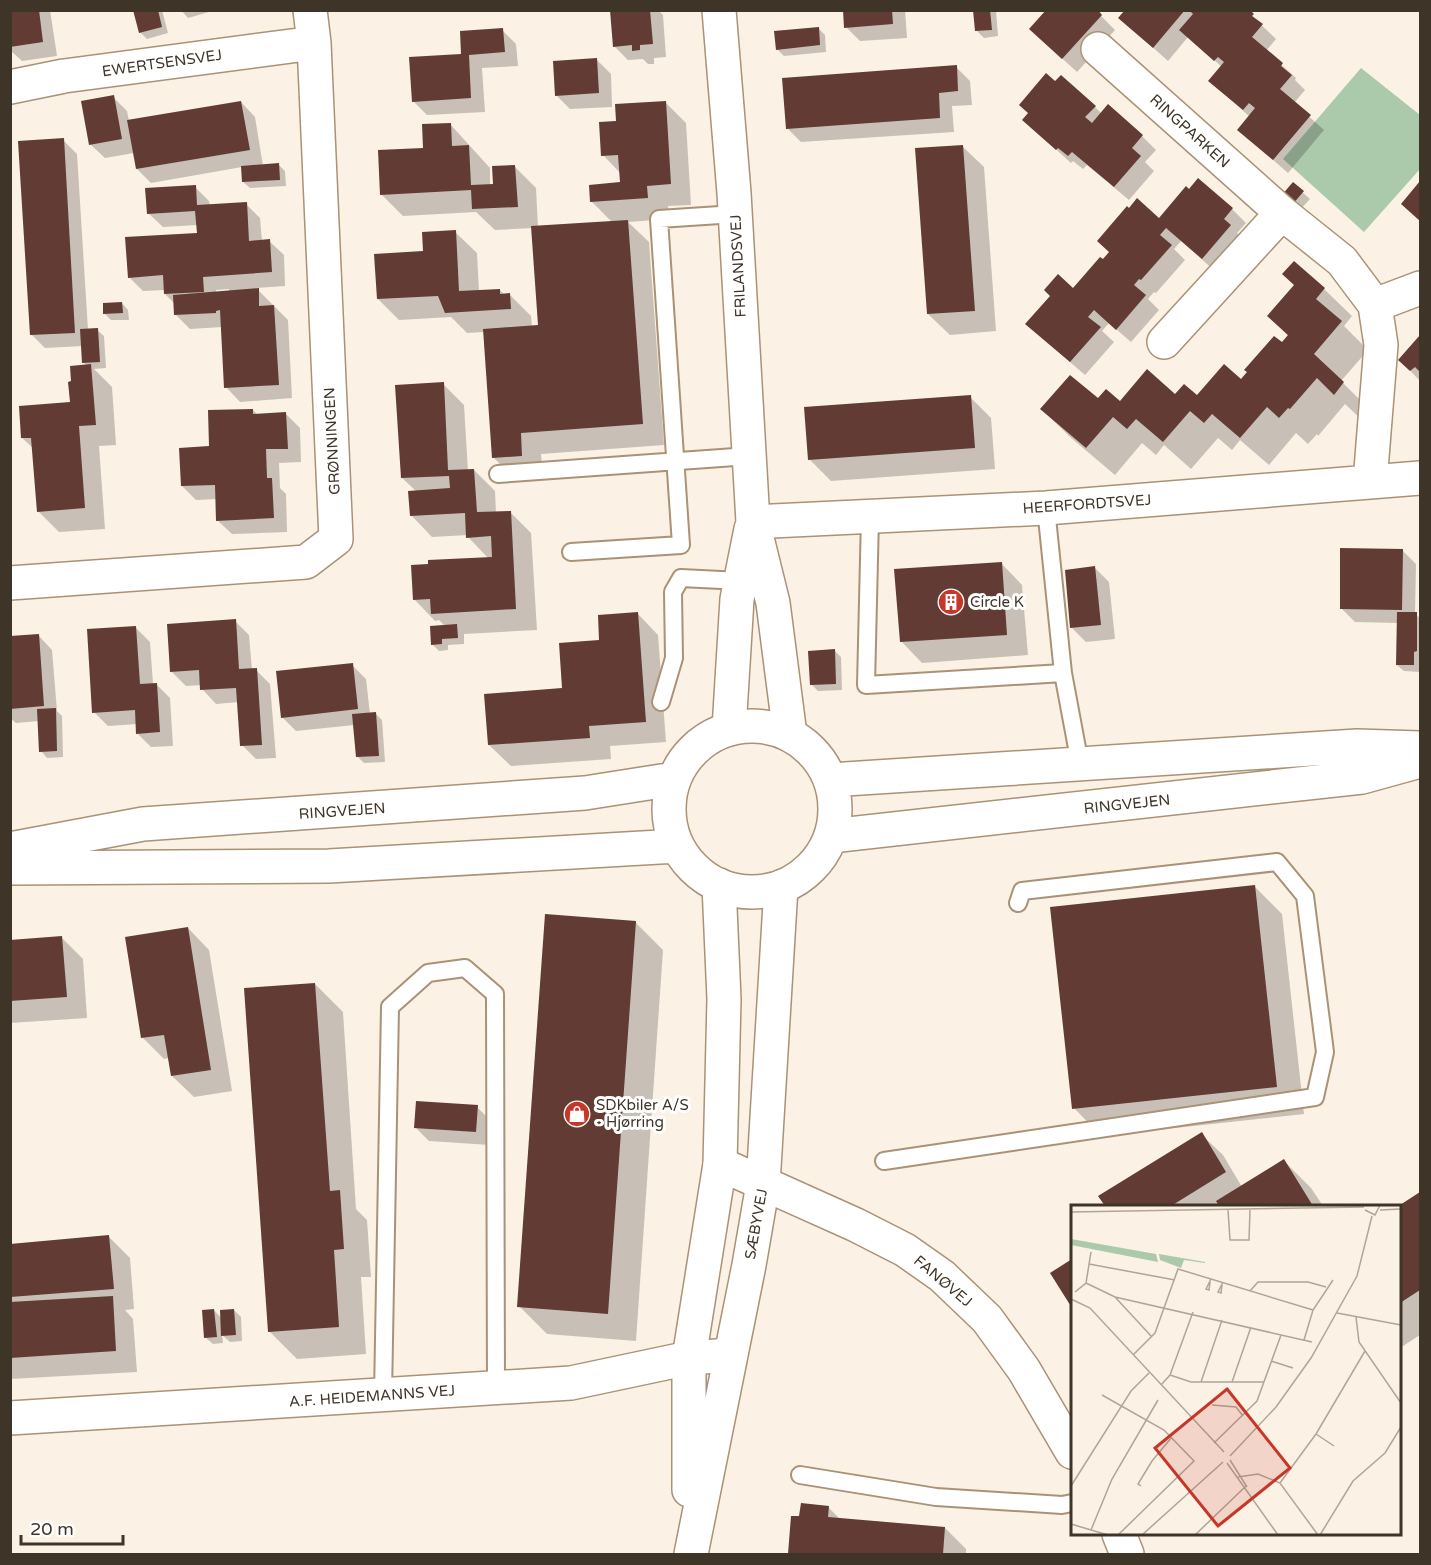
<svg xmlns="http://www.w3.org/2000/svg" width="1431" height="1565" font-family="'Varela Round',sans-serif">
<style>
.green{fill:#abcaab}
.shadow{fill:#0003;fill-rule:evenodd}
.building{fill:#613b34}
.lines{fill:none;stroke-linecap:round;stroke-linejoin:round}
.service-casing{stroke:#aa9276;stroke-width:20}
.minor-casing{stroke:#aa9276;stroke-width:36}
.tertiary-casing{stroke:#aa9276;stroke-width:36}
.secondary-casing{stroke:#aa9276;stroke-width:36}
.service{stroke:#fff;stroke-width:16}
.minor{stroke:#fff;stroke-width:33}
.tertiary{stroke:#fff;stroke-width:33}
.secondary{stroke:#fff;stroke-width:33}
.labels{text-anchor:middle;dominant-baseline:central;stroke-width:6;stroke-linejoin:round;paint-order:stroke}
.street-label{font-size:15px;fill:#3e3428;stroke:#fff}
.poi-label{font-size:15px;fill:#3e3428;stroke:#fff;text-anchor:start}
.inset-road{fill:none;stroke:#afa599;stroke-width:1.5}
.view{fill:#c53829;fill-opacity:0.15;stroke:#c53829;stroke-width:3}
.inset-edge{fill:none;stroke:#3e3428;stroke-width:3}
</style>
<rect width="100%" height="100%" fill="#fbf1e4"/>
<path class="green" d="M1361,68l59,47v54l-56,63 -81,-73z"/>
<path class="shadow" d="M10,10h40l7,46 -35,5 -12,-11z
M135,10h27l6,23 -21,6 -7,-7z
M181,10h35l-28,8z
M611,10h47l5,5 3,42 -12,1v6h-6l-5,-5 -15,1 -14,-14z
M845,10h60l2,28 -47,3 -14,-14z
M975,10l21,1 2,25 -14,2 -7,-7z
M1095,10l20,20 -38,42 -32,-29z
M1126,10h120l30,29 -10,12 30,27 -1,2 10,10 -11,13 30,27 -36,43 -49,-43 11,-13 -40,-36 12,-14 -34,-30 -20,24 -48,-43z
M818,28l7,7 1,17 -42,4 -7,-7z
M502,30l14,14 2,22 -36,2 3,44 -58,3 -14,-14 50,-46z
M597,60l14,14 1,33 -42,2 -14,-14z
M956,67l14,14 2,24 -20,1 2,26 -153,10 -14,-14z
M113,97l14,14 2,10 112,-19 14,15 8,49 15,-2 7,7 1,15 -36,2 -7,-6 -1,-15 -91,16 -14,-14 -3,-16 -29,5 -15,-14z
M665,102l21,21 5,82 -23,1 1,13 -41,3 21,20 15,203 -123,9 2,23 -28,2 -21,-21 -10,-126 -17,1 -16,-16 -52,3 -21,-21 46,-47 31,-20 22,21 2,39 21,-2 5,5h5l21,21 1,11h8l-7,-99 -38,2 -19,-18 -73,4 -21,-21 68,-71 40,44v17h5l20,-18 21,21 2,39 74,-5 -21,-21 31,-18 -1,-9 -18,-19 15,-33z
M1095,107l7,7 40,22 14,14 -11,12 9,9 -25,29 -42,-35 -4,4 -10,-8 -2,2 -33,-30z
M63,140l14,14 11,176h9l7,6 2,32 -12,1 18,18 4,58 -17,1 6,83 -46,3 -21,-21 -5,-63 -11,-10 50,-34 15,-38 -3,-3 -1,-17 -38,2 -14,-14z
M962,146l22,21 12,164 -46,4 -22,-21z
M1420,183v38l-17,-17z
M1293,184l17,15 -11,12 -9,-9z
M195,187l14,14 1,5 36,-2 14,14 2,23h7l15,14 1,31 -29,2 32,32 4,78 -52,4 -14,-15 -4,-60 -32,2 -14,-14 -1,-11 -10,-10v-4l-22,1 -14,-14 69,-42v-10l-35,2 -15,-14zM229,289v3l-13,1v-3z
M1232,209l14,14 -9,10 7,7 -28,32 -35,-31 -7,8 11,11 -29,33 -2,-1 -6,7 11,11 -28,32 -22,-19 -7,8 12,11 -29,33 -44,-38 33,-47 29,-29 56,-41z
M1324,289l28,27 -8,10 24,24 -27,31 30,30 -8,10 -18,-17 -27,32 -1,-2 -9,10 -12,-11 -27,32 -29,-25 -8,10 -14,-12 -27,31 -27,-24 -8,10 -14,-12 -27,32 -45,-38 -28,-28 56,-8 22,2 56,-7 21,2 44,-17 48,-44 -20,-21z
M122,303l6,7 1,10h-18l-7,-7z
M1420,337v44l-20,-21z
M443,384l21,21 4,66 6,-1 21,21 1,22 14,-1 21,21 6,97 -73,4v10l-16,1v5l-9,1 -7,-7 13,-18 -6,-6 -4,1 -21,-22 75,-40 -21,-22v-2l-36,2 -21,-22 6,-23 -15,-14z
M970,397l21,21 4,51 -164,12 -21,-21z
M253,410l5,5 28,-1 14,14 1,34 -22,1 1,25 6,6 1,38 -55,2 -15,-14v-21l-21,1 -14,-14 29,-38z
M1402,550l14,14 -1,50 5,4v54l-16,-1 -7,-6 1,-42 -43,-1 -14,-14z
M1001,563l21,22 6,70 -106,8 -21,-22z
M1095,568l14,14 6,57 -29,3 -14,-14z
M637,613l21,22 8,107 -56,4 1,13 -100,7 -22,-21 75,-56 37,-47z
M235,621l14,14 3,35h4l14,14 6,74 -20,1 -14,-14 -3,-43 -23,2 -14,-15v-4l-16,1 -14,-14z
M136,628l14,14 3,42h3l14,14 3,48 -22,1 -14,-14v-9l-29,2 -14,-14z
M38,635l14,15 5,61 5,5 1,41 -16,1 -6,-7 -2,-30 -23,2 -6,-5v-81z
M834,650l7,7 1,33 -24,1 -7,-7z
M352,665l14,14 4,35 5,-1 7,7 3,42 -21,1 -7,-7 -3,-31 -58,6 -14,-14z
M1254,886l28,28 22,200 -203,22 -27,-28z
M635,922l28,28 -27,391 -89,-7 -28,-28z
M188,928l21,22 23,141 -38,6 -22,-21 -3,-18 -5,1 -21,-21z
M61,937l22,22 4,59 -77,5v-82z
M315,984l28,28 13,197 11,11 4,57h-10l5,77 -69,5 -28,-28z
M477,1107l14,14 -1,24 -61,-4 -14,-14z
M1201,1134l22,21 19,32 42,-26 27,27 12,18h-217l-6,-9z
M1420,1194v141l-20,13v-141z
M109,1237l21,21 4,51 -9,1 8,9 4,53 -127,7v-134z
M1072,1261v45l-20,-33z
M214,1310l8,9 12,-9 7,7 1,24 -12,1 -8,-7 1,8 -10,1 -7,-6z
M828,1507l13,13 104,8 21,21v5h-176l3,-37 8,1z"/>
<path class="building" d="M10,10h29l4,32 -33,5z
M133,10h25l4,17 -23,6z
M610,10h40l3,34 -13,1v5l-8,1v-6l-19,2z
M843,10h49l1,14 -49,4z
M973,10h17l2,20 -17,1z
M1046,10h52l4,5 -40,44 -33,-30z
M1125,10h60l-32,38 -35,-30z
M1189,10h61l4,4 -2,2 11,8 -11,13 31,26 -2,3 11,9 -12,14 31,26 -38,45 -36,-30 18,-22 -6,-5 -6,7 -35,-29 16,-19 -6,-5 -4,4 -35,-31 14,-16z
M819,27l1,18 -44,5 -2,-19z
M503,28l2,24 -36,3 2,43 -59,4 -3,-45 52,-3 -1,-23z
M597,58l2,35 -44,3 -2,-35z
M957,65l1,26 -19,2 1,25 -154,11 -4,-51z
M1046,73l9,8 6,-6 35,31 -11,11 7,6 16,-19 35,31 -11,13 9,8 -27,31 -42,-35 -4,4 -10,-8 -2,2 -34,-30 6,-7 -9,-8z
M114,95l8,44 -33,6 -8,-44z
M241,101l9,49 -114,19 -9,-49z
M666,101l5,83 -24,2 1,12 -58,4 -1,-17 31,-3 -2,-27 -17,1 -2,-34 17,-1 -1,-17z
M451,123l1,23 17,-1 2,40 22,-1 -1,-18 23,-1 3,42 -46,2 -1,-19 -91,5 -2,-45 45,-2 -1,-24z
M64,138l11,195 -45,2 -12,-194z
M963,145l12,166 -48,3 -12,-166z
M279,163l1,17 -38,2 -1,-16z
M1198,178l35,30 -9,11 7,6 -29,34 -36,-31 -6,7 12,10 -31,35 -2,-1 -5,6 12,10 -30,35 -22,-20 -6,7 13,10 -31,35 -45,-38 25,-28 -6,-6 14,-16 15,14 27,-31 3,2 6,-7 -12,-11 30,-35 2,2 8,-10 22,20 27,-32 3,3z
M1420,181v40l-19,-17z
M1293,182l11,9 -12,14 -11,-9z
M196,185l1,20 50,-3 2,39 21,-2 2,33 -69,5 1,15 -40,2 -1,-19 -35,3 -3,-41 72,-4 -2,-22 -48,3 -2,-26z
M628,220l15,204 -122,9 1,23 -30,2 -9,-129 55,-4 -7,-99z
M456,230l3,61 41,-2v5l10,-1 1,16 -66,4 -7,-17 -61,3 -3,-45 49,-3 -1,-19z
M1294,261l31,27 -9,11 26,22 -28,33 30,28 -10,13 -17,-17 -27,31 -2,-1 -9,10 -12,-11 -27,31 -28,-24 -8,9 -14,-12 -27,31 -27,-23 -9,10 -14,-12 -27,31 -46,-39 30,-34 28,23 8,-9 14,12 27,-32 28,25 9,-10 13,11 27,-31 17,15 6,-7 -3,-2 30,-34 8,6 6,-7 -21,-19 27,-31 -12,-11z
M259,288v18l15,-1 5,80 -55,3 -4,-78 -4,1v2l-42,2 -1,-20z
M122,302l1,11 -20,1v-11z
M98,328l2,34 -18,1 -2,-34z
M1420,335v37l-5,-5 -5,4 -12,-11z
M91,364l5,61 -17,1 6,82 -48,4 -6,-74h-10l-2,-32 51,-4 -2,-20 3,-1 -1,-15z
M444,382l4,88 26,-1 3,43 34,-1 5,98 -85,5 -1,-15 -17,1 -2,-35 17,-1v-4l64,-3 -1,-21 -25,2 -1,-25 -55,3 -2,-25 42,-3 -1,-12 -48,2 -6,-93z
M971,395l4,53 -167,12 -4,-53z
M253,409v5l33,-2 2,37h-22l1,29h5l2,40 -58,3 -1,-36 -34,1 -2,-38 30,-2 -1,-36z
M1340,548l63,1 -1,61 -62,-1z
M1002,562l5,73 -107,7 -6,-73z
M1095,566l6,59 -31,3 -5,-58z
M638,612l8,110 -57,4 1,12 -102,7 -4,-51 78,-6 -3,-45 40,-3 -1,-25z
M1397,612h20v39l-3,1v13h-18z
M236,619l3,50 18,-1 5,77 -22,1 -4,-58 -36,2 -1,-20 -29,2 -3,-48z
M457,624l1,14 -16,1v5l-11,1 -1,-19z
M136,626l4,58 17,-1 3,49 -24,2 -1,-24 -43,3 -5,-84z
M39,634l5,72 -34,3v-73z
M835,649l1,35 -26,1 -2,-34z
M353,663l5,46 -77,9 -5,-47z
M56,708l1,43 -18,1 -2,-43z
M376,712l3,44 -23,1 -4,-43z
M1255,885l22,202 -205,22 -22,-202z
M545,914l91,7 -28,393 -91,-7z
M188,927l23,143 -40,6 -7,-41 -23,3 -16,-101z
M62,936l5,61 -57,4v-61z
M315,983l15,208 10,-1 4,59 -10,1 5,77 -71,5 -24,-344z
M416,1101l62,4 -2,27 -62,-4z
M1202,1132l24,40 -55,34h-66l-7,-10z
M1284,1159l29,47h-94l-3,-5z
M1420,1192v98l-20,13v-98z
M109,1235l5,54 -104,8v-53z
M1072,1259v49l-22,-35z
M113,1296l3,55 -106,7v-56z
M214,1309l3,28 -13,1 -2,-28z
M234,1309l2,26 -15,1 -1,-26z
M801,1503l28,3 -1,11 117,10 -2,27h-155l3,-38h8z"/>
<g class="lines">
<g class="service-casing">
<path id="service" d="M498,474l251,-18
M1046,508l17,165 17,91
M870,517l-4,168 197,-12
M571,552l110,-7 -22,-326 76,-5
M661,702l13,-44 -1,-66 8,-14 60,3
M884,1161l431,-64 10,-45 -20,-156 -28,-34 -255,29 -4,12
M383,1395l7,-388 38,-34 37,-5 30,26 1,394
M800,1475l136,22 126,8 10,-2"/>
</g>
<g class="minor-casing">
<path id="minor" d="M1098,49l184,164 60,48 33,44 6,40 -11,137
M10,87l54,-11 250,-33
M1375,305l45,-17
M1164,342l118,-129
M753,522l293,-14 374,-30
M10,583l296,-21 30,-23 -22,-496 -4,-33
M720,1164l136,61 49,25 37,26 45,43 37,51 48,82
M10,1418l561,-35 118,-25 41,-3
M1119,1534l8,20"/>
</g>
<g class="tertiary-casing">
<path id="tertiary" d="M719,10l15,183 19,329 20,81 17,132
M729,729l8,-130 14,-70
M689,1490v-132l31,-194 4,-165 -5,-114
M691,1554l58,-289 14,-81 18,-297"/>
</g>
<g class="secondary-casing">
<path id="secondary" d="M669 809a83 83 0 1 1 166 0a83 83 0 1 1-166 0Z
M830,780l527,-34 63,2
M831,836l531,-59 58,-16
M10,849l133,-25 442,-31 89,-14
M10,868l319,-2 348,-20"/>
</g>
<use href="#service" class="service"/>
<use href="#minor" class="minor"/>
<use href="#tertiary" class="tertiary"/>
<use href="#secondary" class="secondary"/>
</g>
<defs>
<g id="building-disc" transform="scale(1.35)"><circle r="9.5" fill="#c53829" stroke="#fff"/><path d="M-4-6H4V6H1V3H-1V6H-4ZM-2.5-4.3h1.7v1.8h-1.7ZM.8-4.3h1.7v1.8H.8ZM-2.5-1h1.7V.8h-1.7ZM.8-1h1.7V.8H.8Z" fill="#fff"/></g>
<g id="shop-disc" transform="scale(1.35)"><circle r="9.5" fill="#c53829" stroke="#fff"/><path d="M-5-2.5h2.3a2.7 3.5 0 0 1 5.4 0H5L5.5 6h-11ZM-1.5-2.5h3a1.5 2.3 0 0 0-3 0Z" fill="#fff"/></g>
</defs>
<g fill-rule="evenodd">
<use href="#building-disc" x="951" y="602"/>
<use href="#shop-disc" x="577" y="1114"/>
</g>
<g class="labels">
<g class="street-label">
<text transform="translate(162 63) rotate(-8)">EWERTSENSVEJ</text>
<text transform="translate(1190 131) rotate(42)">RINGPARKEN</text>
<text transform="translate(738 266) rotate(-93)">FRILANDSVEJ</text>
<text transform="translate(332 441) rotate(-93)">GRØNNINGEN</text>
<text transform="translate(1087 504) rotate(-4)">HEERFORDTSVEJ</text>
<text transform="translate(1127 804) rotate(-6)">RINGVEJEN</text>
<text transform="translate(342 811) rotate(-4)">RINGVEJEN</text>
<text transform="translate(756 1224) rotate(-80)">SÆBYVEJ</text>
<text transform="translate(943 1281) rotate(40)">FANØVEJ</text>
<text transform="translate(372 1396) rotate(-4)">A.F. HEIDEMANNS VEJ</text>
</g>
<g class="poi-label">
<text x="970" y="602">Circle K</text>
<text x="596" y="1105">SDKbiler A/S<tspan x="596" dy="17">- Hjørring</tspan></text>
</g>
</g>
<g transform="translate(1071 1205)">
<rect width="330" height="330" fill="#fbf1e4"/>
<path d="M0,34l85,15 2,8 -87,-17zM88,49l46,8v1l-21,-3 -3,8 -21,-8z" fill="#abcaab"/>
<path class="inset-road" d="M157,5l2,30h19l1,-30M294,5l10,5 5,-10M309,5l21,-1M0,7l293,-5M18,59l86,16M139,77l-1,8 -3,-1 5,-10M15,78l29,14 197,45M151,80l-1,8 -3,-1 5,-10M179,86l8,-9h50l18,5M4,87l11,-9 5,-31M44,92l37,40M0,94l19,9 134,144M266,108l64,12M285,112l3,25 42,61M233,135l9,-30 20,-30M62,150l22,-22 23,-64 135,41M200,156l22,7M99,170l21,7h73M130,177l21,-62M161,177l19,-55M90,180l9,-10 23,-63M31,190l62,35 30,31 -76,74M141,200l24,2 7,9M245,229l18,12M143,238l43,-42 24,-66M159,251l46,-49 35,-49 46,-82 15,-60M159,255l17,27M156,258l51,72M167,272l20,-3 22,9 38,52M209,278l36,-49 49,-83M0,281l60,-95 18,-18M70,281l-3,-2 14,-23 20,-24M0,319l37,11M20,325l21,-51 46,-79M71,330l81,-73M124,330l51,-49M249,330l33,-54 32,-28 16,-26"/>
<path class="view" d="M156,184l63,79 -72,58 -63,-78z"/>
<rect width="330" height="330" class="inset-edge"/>
</g>
<rect width="1431" height="1565" fill="none" stroke="#3e3428" stroke-width="24"/>
<path d="M21 1535v9h102v-9" fill="none" stroke="#3e3428" stroke-width="3"/>
<text x="30" y="1535" font-size="18" fill="#3e3428" stroke="#ffffff" stroke-width="4.5" paint-order="stroke">20 m</text>
</svg>
